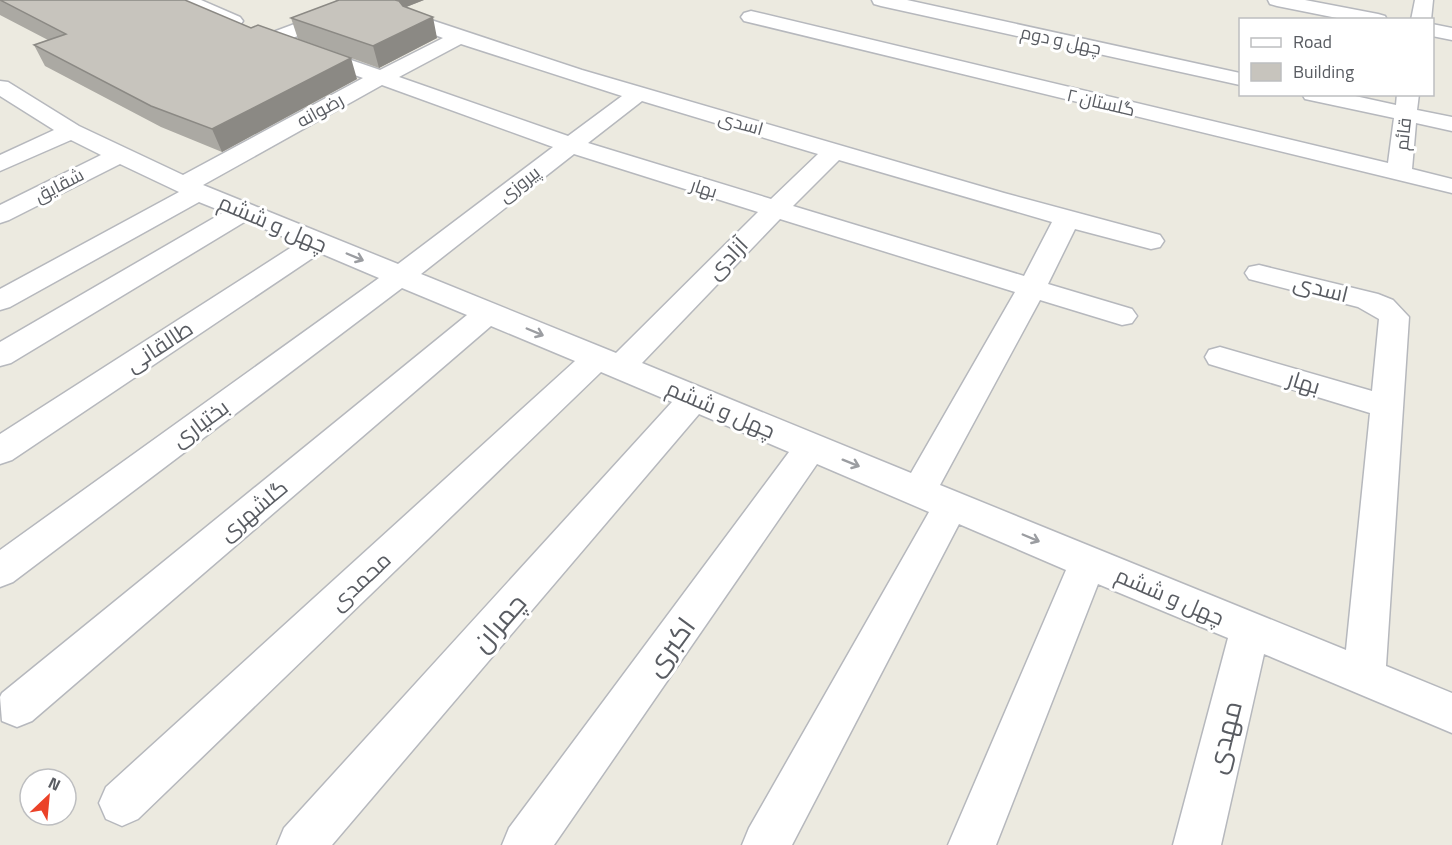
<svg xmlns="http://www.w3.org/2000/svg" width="1452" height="845" font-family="'Titillium Web',Cairo,sans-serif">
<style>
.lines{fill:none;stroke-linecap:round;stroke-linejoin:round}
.minor-casing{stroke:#b6b8bd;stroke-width:3}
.minor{fill:#fff;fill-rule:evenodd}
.wall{fill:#aba9a3}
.shaded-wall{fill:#8b8984}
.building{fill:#c7c4bd;stroke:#8b8984;stroke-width:1.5}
.oneway{stroke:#9b9da1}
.labels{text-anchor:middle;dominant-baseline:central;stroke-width:6;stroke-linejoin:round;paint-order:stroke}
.far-street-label{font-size:18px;fill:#595c62;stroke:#fff}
.street-label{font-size:22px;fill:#595c62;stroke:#fff}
.near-street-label{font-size:27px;fill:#595c62;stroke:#fff}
</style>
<rect width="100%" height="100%" fill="#eceae0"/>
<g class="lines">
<g class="minor-casing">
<path id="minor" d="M177,0h24l39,17 3,4 -3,4h-14l-47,-21z
M359,0h26l-2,4 -104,39h-14l-3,-4 3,-4z
M872,0h35l333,73v12l-359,-79 -7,-2z
M1268,0h37l73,14 7,2 2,4h-40l-70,-14 -7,-2z
M1415,0h18l-2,20h-20z
M751,11l637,152 6,-45 -89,-19 -3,-5h44l50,11 1,-11h22l-2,16 35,7v14l-36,-8 -4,46 40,10v14l-708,-172 -3,-4 3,-4z
M416,15l166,55 422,123 156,42 4,6 -4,6 -9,2 -76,-20 -27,55 84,25 5,7 -5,7 -10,2 -82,-25 -100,185 406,165 24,-237 -161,-49 -4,-7 4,-7 11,-3 152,44 7,-72 -21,-12 -109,-28 -4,-6 4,-6 10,-2 119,29 15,6 16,17 -23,349 66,27v40l-188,-79 -43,191h-48l55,-207 -130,-54 -102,261h-48l118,-275 -107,-46 -167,321h-50l7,-17 180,-316 -112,-48 -263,381h-52l7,-17 280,-376 -90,-38 -367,431h-55l7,-17 388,-426 -71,-30 -463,447 -16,7 -16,-7 -7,-16 7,-16 469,-426 -84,-35 -459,395 -15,6 -15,-6 -2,-24 2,-4 465,-378 -65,-27 -389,294 -13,5v-37l379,-272 -59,-25 -308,207 -12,4v-30l298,-191 -52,-22 -235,142 -11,3v-24l224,-130 -25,-10 -189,105 -10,3v-21l179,-97 -59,-28 -111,56 -9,3v-18l101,-50 -30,-15 -71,31v-16l54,-25 -54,-34v-15l8,1 71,44 104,49 180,-97 -58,-21 -3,-4 3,-4h14l61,21 63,-32 -34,-13 -3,-4 3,-4zM461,44l161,52 -54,40 -169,-59zM382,85l171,62 -155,117 -195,-79zM642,101l176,53 -47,45 -183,-56zM574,154l184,58 -142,141 -195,-79zM839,160l213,62 -28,54 -231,-70zM780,219l235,73 -104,181 -269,-110z
M1432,24l20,4v12l-20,-4z"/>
</g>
<use href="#minor" class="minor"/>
</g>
<path class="wall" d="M0,0l357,79 -135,73 -61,-25 -116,-61 -11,-21 14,-5 -48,-25z
M335,0h89l-18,7 31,31 -58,30 -81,-29 -7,-21 46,-17z"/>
<path class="shaded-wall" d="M382,0h42l-38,15z
M433,17l4,21 -58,30 -6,-22z
M351,58l6,21 -135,73 -10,-23z"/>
<path class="building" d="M0,0h185l66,28 7,-3 93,33 -139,71 -61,-23 -117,-61 32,-11z
M339,0h56l4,1 4,5 30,11 -60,29 -82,-28z"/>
<defs><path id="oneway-shaft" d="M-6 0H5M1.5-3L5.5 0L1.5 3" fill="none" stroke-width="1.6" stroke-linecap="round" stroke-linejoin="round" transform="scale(1.5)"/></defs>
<g class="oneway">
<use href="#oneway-shaft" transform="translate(355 257) rotate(23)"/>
<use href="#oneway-shaft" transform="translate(535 332) rotate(23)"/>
<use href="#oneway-shaft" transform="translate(851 463) rotate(22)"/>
<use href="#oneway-shaft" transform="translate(1031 538) rotate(23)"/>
</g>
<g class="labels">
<g class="far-street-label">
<text transform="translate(1061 40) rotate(12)">چهل و دوم</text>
<text transform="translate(1101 102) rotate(13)">گلستان ۲</text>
<text transform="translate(320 110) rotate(-29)">رضوانه</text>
<text transform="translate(741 123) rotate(16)">اسدی</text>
<text transform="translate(1403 134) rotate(-84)">قائم</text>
<text transform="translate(519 184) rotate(-38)">پیروزی</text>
<text transform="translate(59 185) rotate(-27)">شقایق</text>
<text transform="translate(704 188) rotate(18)">بهار</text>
</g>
<g class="street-label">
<text transform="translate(273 223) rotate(23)">چهل و ششم</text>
<text transform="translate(727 258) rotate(-46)">آزادی</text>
<text transform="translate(1321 288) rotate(14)">اسدی</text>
<text transform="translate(159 346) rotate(-33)">طالقانی</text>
<text transform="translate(1304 382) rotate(17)">بهار</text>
<text transform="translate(721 409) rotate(23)">چهل و ششم</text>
<text transform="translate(200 423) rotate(-36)">بختیاری</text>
<text transform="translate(253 510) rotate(-40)">گلشهری</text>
<text transform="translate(360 581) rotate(-43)">محمدی</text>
<text transform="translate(1170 596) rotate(23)">چهل و ششم</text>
</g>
<g class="near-street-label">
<text transform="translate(498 622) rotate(-49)">چمران</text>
<text transform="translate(669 646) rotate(-54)">اکبری</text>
<text transform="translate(1223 737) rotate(-76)">مهدی</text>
</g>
</g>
<rect x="1239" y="18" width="195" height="78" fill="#ffffff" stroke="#bdbec0" stroke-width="1.5"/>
<rect x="1251" y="38" width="30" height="9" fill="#ffffff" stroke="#bdbec0" stroke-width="1.5"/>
<text x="1293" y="48" font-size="18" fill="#595c62">Road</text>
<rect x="1251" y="63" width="30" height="18" fill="#c7c4bd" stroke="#bdbec0" stroke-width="1.5"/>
<text x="1293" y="78" font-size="18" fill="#595c62">Building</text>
<g transform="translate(48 797) rotate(26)"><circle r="28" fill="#ffffff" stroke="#bdbec0" stroke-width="1.5"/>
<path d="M0-4.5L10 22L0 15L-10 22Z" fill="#eb4228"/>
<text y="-9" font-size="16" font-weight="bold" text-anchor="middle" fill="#595c62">N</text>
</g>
</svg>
